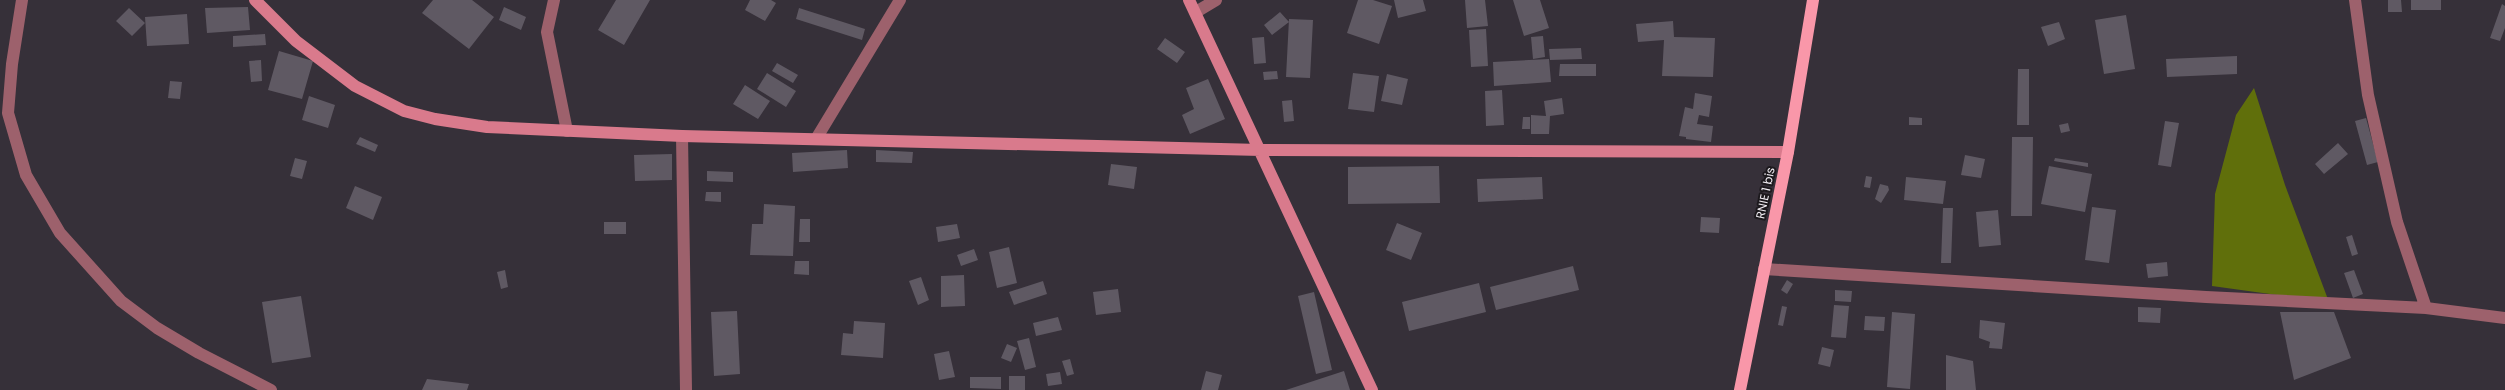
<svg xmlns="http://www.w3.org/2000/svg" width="2505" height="390" font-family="Poppins,sans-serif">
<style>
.forest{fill:#606f0b}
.building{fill:#5f5963}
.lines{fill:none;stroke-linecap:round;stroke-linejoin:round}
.street{stroke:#9d616c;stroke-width:12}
.secondary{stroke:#d97a8c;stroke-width:12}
.primary{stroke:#f997a9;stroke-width:12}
.labels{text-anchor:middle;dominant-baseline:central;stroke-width:4;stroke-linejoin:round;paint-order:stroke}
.street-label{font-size:12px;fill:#f2eef4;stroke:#1c191d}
</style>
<rect width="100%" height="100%" fill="#363039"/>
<path class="forest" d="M2254,88l31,97 44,117 -117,-16 3,-92 21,-79z"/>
<path class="building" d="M433,0h39l22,17 -25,32 -47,-36z
M616,0h34l-26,45 -26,-15z
M750,0h21l5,3 -11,18 -20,-11z
M1358,0h15l19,6 -13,38 -32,-11z
M1394,0h29l3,11 -28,7z
M1465,0h20l3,26 -21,2z
M1513,0h27l9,28 -25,8z
M2388,0h13l1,12h-14z
M2411,0h30v10h-30z
M2502,4l3,2v22l-5,13 -10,-3z
M248,7l2,23 -43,3 -2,-25z
M504,7l22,10 -5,13 -22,-10z
M129,8l16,15 -13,13 -16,-15z
M799,8l66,21 -3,11 -66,-21z
M1280,12l9,10 -17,13 -8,-10z
M187,14l2,30 -42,2 -2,-29z
M2126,15l9,54 -31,5 -9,-54z
M1289,19l24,1 -3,58 -24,-1z
M1673,21l1,16 41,1 -2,39 -51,-1 2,-36 -26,2 -2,-18z
M2059,22l6,17 -17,7 -7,-19z
M1486,29l2,37 -17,1 -2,-37z
M265,34l1,11 -33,2v-11z
M1543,36l2,21 -12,2 -2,-22z
M1264,37l2,26 -12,1 -2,-26z
M1165,38l20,14 -8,11 -20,-14z
M1581,48l1,11 -32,1 -1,-11z
M279,51l34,10 -11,38 -34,-9z
M2237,56v18l-70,3 -1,-18z
M1549,59l2,23 -57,4 -1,-24z
M261,60l1,21 -11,1 -2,-21z
M777,63l21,12 -5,8 -21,-12z
M1560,64h36v12h-37z
M2018,69h11v56h-12z
M1277,71l1,8 -14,1 -1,-8z
M767,73l29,18 -10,16 -29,-18z
M1353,73l26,3 -5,36 -26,-3z
M1387,74l21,5 -6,26 -21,-4z
M1208,79l17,40 -35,15 -8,-19 12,-6 -8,-21z
M170,81l12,1 -2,17 -12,-1z
M745,85l25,16 -12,18 -25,-15z
M1502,90l2,35 -18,1 -1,-35z
M1695,93l17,3 -3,21 -10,-2 -2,9 16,2 -2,16 -25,-3v-2l-7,-1 6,-29 8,2z
M309,96l26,9 -7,23 -26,-8z
M1562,98l2,16 -14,2 -1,18h-18v-19l15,1 -2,-15z
M1292,100l2,21 -10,1 -2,-21z
M1523,117h7v12h-8z
M1909,117l13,1v7h-13z
M2366,118l12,44 -11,3 -12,-44z
M2165,121l14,2 -8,44 -13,-2z
M2068,123l2,8 -9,2 -2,-8z
M360,137l18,8 -3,7 -19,-8z
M2012,137h21l-1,79h-21z
M2338,143l10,11 -24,20 -9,-10z
M847,150l1,18 -55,4 -1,-19z
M876,150l37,2 -1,11 -36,-1z
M672,154v26l-37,1 -1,-26z
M1965,155l20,4 -4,19 -20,-3z
M295,158l12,3 -5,18 -12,-3z
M2055,158l33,5v4l-34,-6z
M1111,164l26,3 -3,22 -26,-4z
M1439,166l1,37 -92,1v-37z
M2049,166l43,8 -7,38 -44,-8z
M707,171l26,1v10l-26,-1z
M1866,176l6,1 -2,11 -6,-1z
M1542,177l1,22 -65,3 -1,-23z
M1906,177l40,4 -3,23 -39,-4z
M1880,184l8,2 1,4 -8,13 -6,-4z
M355,186l27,11 -9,23 -27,-12z
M706,192h15v10l-16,-1z
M764,204l31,2 -2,50 -43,-1 2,-31h11z
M2092,207l24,3 -7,53 -24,-3z
M1943,208h10l-2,55h-10z
M1998,210l3,35 -22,2 -3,-35z
M1701,217l19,1 -1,15 -19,-1z
M800,219h10v23h-11z
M604,222h22v12h-22z
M1397,223l25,10 -11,27 -25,-10z
M957,224l3,14 -22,4 -2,-15z
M2352,235l6,19 -6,2 -6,-19z
M1009,247l8,36 -20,5 -8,-36z
M974,249l4,11 -17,6 -4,-11z
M795,261h14v14l-15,-1z
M2167,262l1,14 -20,2 -2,-14z
M1573,266l6,24 -83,20 -6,-23z
M505,270l3,17 -7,2 -4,-17z
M2354,270l9,24 -10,4 -9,-25z
M964,275l1,31 -24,1v-31z
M921,277l8,23 -11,5 -9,-24z
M1787,280l6,4 -6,10 -6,-4z
M1043,281l4,13 -33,11 -5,-13z
M1479,283l7,29 -77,19 -7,-29z
M1118,289l3,23 -25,3 -3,-23z
M1835,290l17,1 -1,11 -16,-1z
M1314,292l18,78 -16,4 -18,-78z
M301,296l10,61 -39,6 -10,-61z
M1834,305l15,1 -3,32 -15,-1z
M1782,306l5,1 -4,19 -5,-1z
M2138,307l23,1 -1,15 -22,-1z
M737,311l3,63 -26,2 -3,-64z
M1892,312l23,2 -5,75 -23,-2z
M2280,312h54l17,46 -57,22z
M1865,316l20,1 -1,14 -20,-1z
M1058,317l4,13 -26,6 -3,-13z
M1980,320l25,3 -3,26 -13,-1 1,-6 -11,-4z
M854,321l31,2 -2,35 -42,-3 2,-22 10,1z
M1029,338l7,29 -11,3 -8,-29z
M1007,344l10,4 -6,14 -10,-4z
M1822,347l12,3 -4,17 -12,-3z
M949,351l6,26 -16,3 -5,-26z
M1946,355l27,6 3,29h-30z
M1070,359l4,15 -7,2 -5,-15z
M1206,371l16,4 -4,15h-17z
M1344,371l6,19h-64z
M1060,372l2,12 -14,2 -2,-12z
M1009,376h16v14h-16z
M970,377h31v12l-31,-1z
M427,379l42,5 -2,6h-45z"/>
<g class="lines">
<path class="street" d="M22,0l-10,64 -4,49 18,62 34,58 61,68 36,27 42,25 72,37
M554,0l-7,32 20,99
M2355,0l13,95 29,127 29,86
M1196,12l20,-12
M682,136l4,254
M816,139l84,-139
M1764,269l442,28 220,11 79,10"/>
<path class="secondary" d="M255,0l41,41 59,45 49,25 31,8 52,8 195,9 579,14 527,2
M1189,0l183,390"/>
<path class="primary" d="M1740,390l48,-238 25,-152"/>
</g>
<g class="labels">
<g class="street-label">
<text transform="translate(1765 193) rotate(-78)">RNIE 1 bis</text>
</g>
</g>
</svg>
